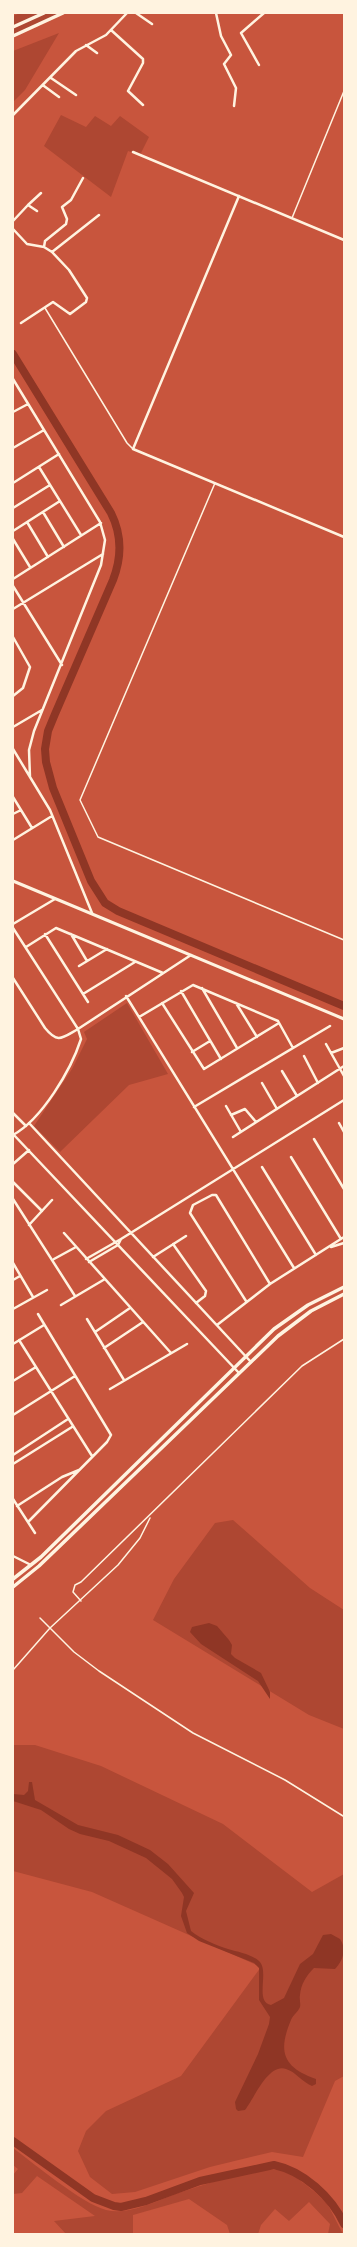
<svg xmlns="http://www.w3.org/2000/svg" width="357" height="2247" font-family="'DM Sans',sans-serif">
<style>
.green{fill:#ae4732}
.water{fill:#8f3625}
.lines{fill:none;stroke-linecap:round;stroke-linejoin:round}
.river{stroke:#8f3625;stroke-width:8}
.service{stroke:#fff3e0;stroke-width:1.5}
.minor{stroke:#fff3e0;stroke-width:2.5}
.tertiary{stroke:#fff3e0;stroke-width:3}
.secondary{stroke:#fff3e0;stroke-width:3.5}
</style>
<rect width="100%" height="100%" fill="#c8553d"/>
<path class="green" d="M20,13h43l-50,23v-20z
M59,33l-34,57 -12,12v-51z
M61,115l25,12 9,-11 16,10 9,-10 29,21 -9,18 -12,-4 -17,46 -67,-51z
M127,1003l41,71 -39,11 -69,67 -26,-26 38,-57 15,-30 -3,-7z
M233,1520l77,68 34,22v119l-35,-14 -156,-95 21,-41 41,-56z
M13,1745h22l66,21 122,58 89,68 32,-18v202l-9,5 -32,76 -31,-5 -62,15 -75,25 -23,2 -22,-17 -12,-26 8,-20 20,-20 75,-35 80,-109 -169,-75 -79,-21z
M13,2148c23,17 68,55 93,62 20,5 44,-6 62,-13 20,-8 98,-34 117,-26 12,6 37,25 44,36 5,9 9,18 14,27h-15l2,-10 -21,-22 -20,19 -14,-12 -14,16 -3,9h-28l-3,-9 -38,-26 -56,16v19h-67l-12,-13 41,-5 -58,-40 -15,17 -9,1v-19l5,-6 -5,-4z"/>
<path class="water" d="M209,1623l8,3 12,14 3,5 -1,9 4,4 26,15 9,19v7l-12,-18 -57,-37 -11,-12 2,-5z
M29,1782h3l3,18 43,25 40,10 32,15 18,14 26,29 -8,18 5,20c10,8 25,14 37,18 10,3 23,5 31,12 11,10 -5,41 12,44l13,-7 16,-34 13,-10 10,-19 8,-1 9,5c7,10 3,22 -5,30l-21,-1c-8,8 -13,16 -14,27 -1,4 1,8 0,12 -2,5 -7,8 -9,13 -13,31 -9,47 25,59v5l-4,2c-10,-4 -16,-14 -26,-17 -18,-6 -32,30 -41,41l-7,1 -2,-2 -1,-7 23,-48 11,-30 1,-7 -11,-17v-32l-5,-5 -55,-22 -12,-8 -6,-17 3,-19 -2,-4 -10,-14 -26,-21 -37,-17 -29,-7 -11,-5 -28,-19 -28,-9v-7l11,1 4,-4z"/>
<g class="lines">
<path class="river" d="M13,354l98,159c11,22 11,44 2,67l-58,134 -7,17 -3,18 1,13 7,26 38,93 14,22 13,8 226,95
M13,2141l80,57 21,8 7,1 25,-6 54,-20 74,-16c29,6 58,32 70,59"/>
<path class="service" d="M292,218l52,-127
M45,308l82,135 6,6
M215,483l-135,317 18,37 246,103
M81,1601l-8,-9 2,-7 6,-3 221,-216 42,-27
M40,1618l34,34 25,19 94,62 92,47 58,36
M13,1670l37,-42 68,-63 22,-27 10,-20"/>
<path class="minor" d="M136,13l16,11
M216,13l5,23 10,19 -7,9 12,24 -2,18
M111,30l32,29v4l-15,28 15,14
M86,45l11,8
M259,65l-18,-32 23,-20
M51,78l25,17
M44,86l15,11
M13,115l63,-64 30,-16 21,-22
M133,152l211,88
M239,196l-106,253 211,88
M28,205l13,-12
M13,221l15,-16 9,6
M13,229l14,15 17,3 8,5 17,18 18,28 -1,4 -16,12 -17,-12 -32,21
M44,247l1,-6 21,-17 1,-5 -5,-12 9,-7 12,-22
M52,252l47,-37
M13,379l87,143 5,18 -4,25 -67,166 -5,19 1,27 20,33 42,103
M13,412l15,-8
M13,448l31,-18
M39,467l42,68
M13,483l46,-29
M13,508l37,-23
M43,512l21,35
M27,522l21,35
M13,531l47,-30
M13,539l17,28
M13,579l88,-56
M13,586l49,79
M13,609l90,-55
M13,637l17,30 -7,21 -10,8
M13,727l29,-17
M13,749l17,28
M13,797l19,31
M13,814l8,-4
M13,840l39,-24
M13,924l42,-25
M13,928l65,101 3,10c-10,31 -39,80 -68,96
M45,934l43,68
M71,934l16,27
M26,947l30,-19 107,45
M79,966l28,-17
M13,978l32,50c13,16 17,10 33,1l113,-74
M202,988l35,60
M181,991l40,68
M83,994l52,-32
M126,996l168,272
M162,1003l42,66 75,-46
M236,1003l21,34
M139,1017l54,-32 85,36 15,27
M326,1044l18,32
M192,1052l18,-11
M331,1053l13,-5
M304,1056l14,27
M282,1071l15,25
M262,1083l15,26
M226,1106l15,26
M194,1107l136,-81
M13,1113l13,13
M231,1115l14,-6 11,13
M29,1123l222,239
M339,1123l5,9
M13,1134l226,239
M233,1137l111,-71
M314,1139l30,50
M291,1157l50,82
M13,1164l16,-14
M262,1167l54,88
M13,1182l29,29
M13,1199l62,97
M29,1225l23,-25
M64,1233l107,120
M121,1239l223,-139
M173,1244l33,47 -1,5 -9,7
M331,1247l13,-4
M153,1257l33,-21
M54,1259l22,-12
M86,1259l35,-20 -3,6 -29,17
M13,1263l20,34
M13,1280l7,-4
M246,1301l-56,-88 3,-8 19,-10h4l54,89
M61,1305l44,-26
M13,1309l34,-19
M87,1319l37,61
M217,1325l53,-41 74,-47
M95,1332l35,-24
M19,1340l73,116
M13,1344l31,-19
M104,1348l39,-26
M13,1381l23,-14
M110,1389l77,-45
M13,1415l62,-39
M13,1455l55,-36
M13,1464l59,-37
M13,1499l22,34
M17,1506l45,-29 17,-7
M28,1522l79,-80 4,-7 -73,-121
M13,1556l18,9"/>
<path class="tertiary" d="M13,881l331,138"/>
<path class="secondary" d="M13,27l31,-14
M13,36l50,-23
M13,1579l28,-22 233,-228 34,-24 36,-18
M13,1587l26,-21 239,-230 33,-25 33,-17"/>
</g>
<rect width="357" height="2247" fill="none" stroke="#fff3e0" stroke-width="28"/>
</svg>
